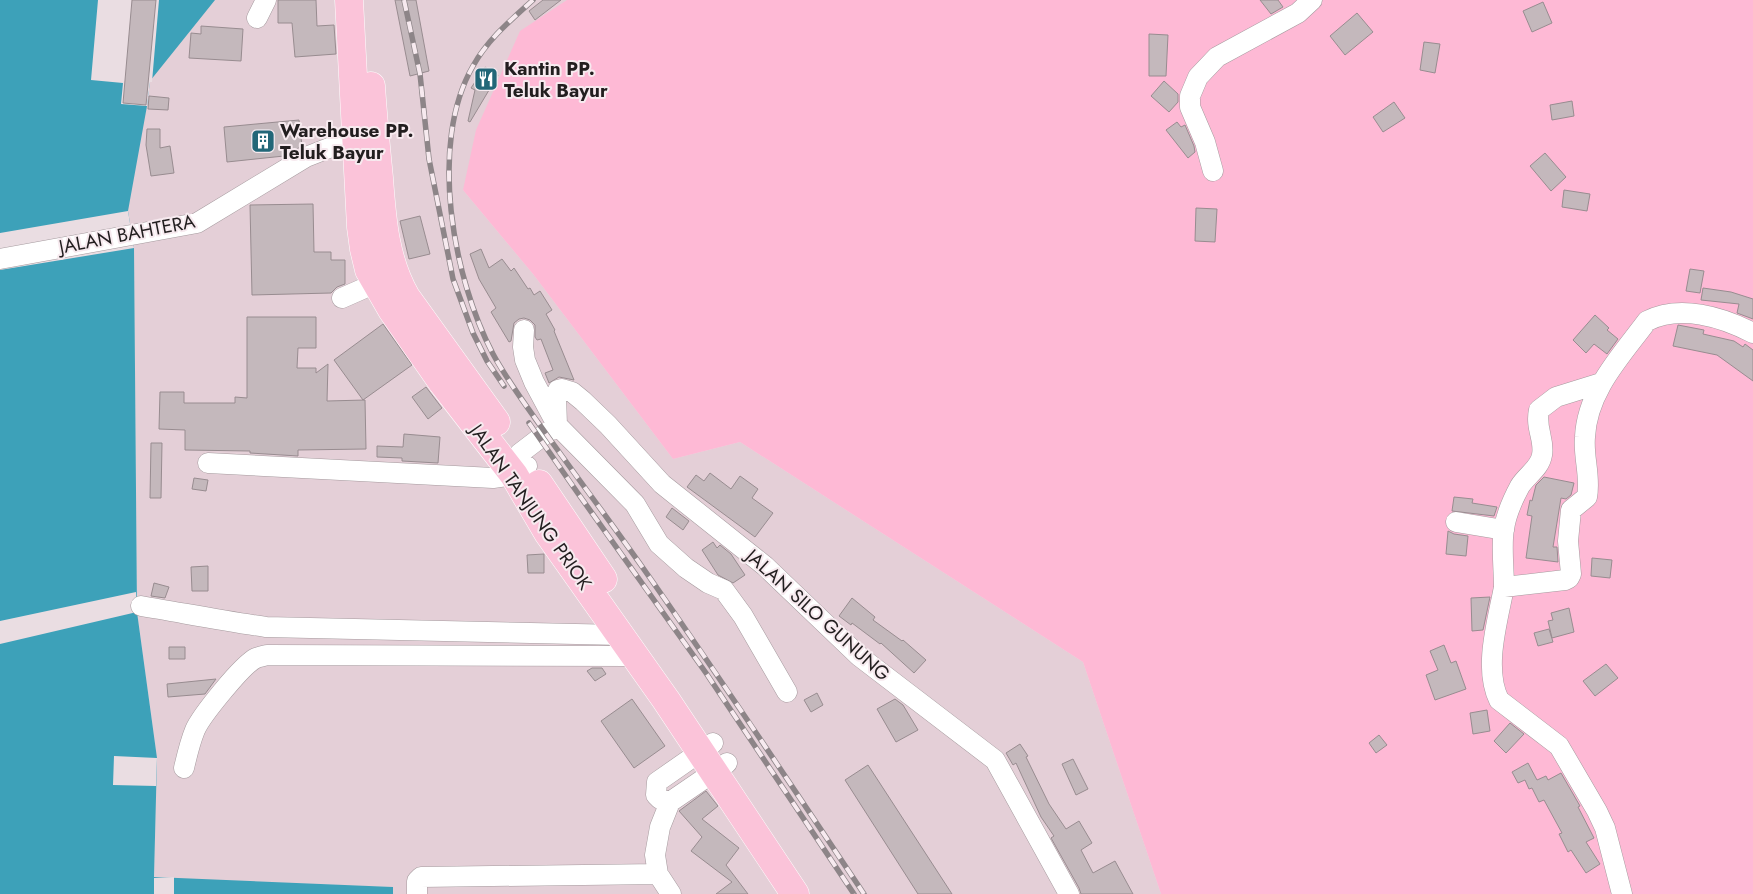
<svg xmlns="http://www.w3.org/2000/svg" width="1753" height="894" font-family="Jost,sans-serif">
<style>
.built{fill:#e4cfd7}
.green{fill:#feb9d5}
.water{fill:#3da1b9}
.pier{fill:#eadde2}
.building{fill:#c4b8bc;stroke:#988c90}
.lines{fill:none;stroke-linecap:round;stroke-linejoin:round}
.minor-casing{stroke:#a59a9e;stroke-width:21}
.highway-casing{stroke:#fff;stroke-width:29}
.minor{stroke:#fff;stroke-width:20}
.highway{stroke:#fbc3d9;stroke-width:28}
.rail-casing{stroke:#8d8588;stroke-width:5.5}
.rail{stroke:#f7eaef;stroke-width:4;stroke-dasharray:11;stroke-linecap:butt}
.labels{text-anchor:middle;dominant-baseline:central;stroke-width:4;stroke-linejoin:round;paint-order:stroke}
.poi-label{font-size:19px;font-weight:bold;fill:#221e1f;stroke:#f7eaef;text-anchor:start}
.street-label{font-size:19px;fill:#221e1f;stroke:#f7eaef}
</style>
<rect width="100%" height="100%" fill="#eadde2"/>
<path class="built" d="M27,0h610l-174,190 70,84 140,185 67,-17 343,220 78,232h-768v-7l-239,-9 3,-120 -20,-146 -3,-346z"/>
<path class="green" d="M567,0h1186v894h-592l-78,-232 -343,-220 -67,17 -140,-185 -70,-84 13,-60 44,-99z"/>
<path class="water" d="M0,0h215l-65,81 -3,25 -19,105 6,37 3,364 20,146 -3,119 239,10v7h-393z"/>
<path class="pier" d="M98,0h61l-7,82h-2l-3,24 -26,-2 2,-21 -32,-3z
M128,211l6,37 -134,22v-37z
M136,592l1,20 -137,32v-23z
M114,756l43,2 -1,28 -43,-1z
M174,877v17h-20v-16z"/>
<path class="building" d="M132,0h24l-10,105 -23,-2z
M278,0h38l1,26 17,-1 2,29 -41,3 -3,-34h-14z
M395,0h21l13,71 -19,5z
M543,0h18l-26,20 -6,-9z
M1260,0h18l5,7 -12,7z
M1543,2l9,21 -20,9 -9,-21z
M1357,13l16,19 -28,23 -15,-19z
M201,26l42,3 -2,32 -52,-3 2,-25 10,1z
M1149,34l19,1 -2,41h-17z
M1424,42l16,2 -5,29 -15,-3z
M485,67l13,8 -28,47 -2,-1 7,-31 -4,-2z
M1164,81l14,13v8l-9,10 -18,-16z
M149,96l20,2 -1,12 -20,-1z
M1572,101l2,15 -22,4 -2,-15z
M1394,102l11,16 -22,14 -10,-15z
M299,120l3,26 -18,10 -57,6 -3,-35z
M1177,122l4,5 4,-2 9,21 1,6 -7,6 -22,-28z
M147,129h13v19l10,-2 4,27 -23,3 -5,-31z
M1545,153l21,24 -15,14 -21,-25z
M1564,190l26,4 -3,17 -25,-4z
M313,204l1,48h17v8h14v24l-8,3 -6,6 -79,2 -2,-90z
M1196,208l21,1 -2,33 -20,-1z
M420,216l10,38 -21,5 -9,-38z
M481,249l8,19 13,-9 9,12 3,-3 14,21 2,-1 4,7 6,-4 12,19 -6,4 9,16 -1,1 20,49 -15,-3 -10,6 -4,-10 8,-3 -12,-31 -4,1 -2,-3v-12l-5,-5 -6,-2 -5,1 -5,4 -3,18 -2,1 -18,-30 5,-4 -17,-29 -9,-25z
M1690,269l14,2 -4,22 -14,-2z
M1703,288l28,4 22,7v20l-16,-6 2,-9 -38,-4z
M1595,315l14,13 -2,2 11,9 -11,15 -13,-10 -8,9 -13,-13z
M247,317h69v31h-18l-1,20h19v5l12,-9 -1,37 38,-1 1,49 -68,1v6l-48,-3v-2l-65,-1v-20l-26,-1 1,-37h24v11h51v-6l12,1z
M383,324l29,41 -49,35 -29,-40z
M1678,325l26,5 -1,4 31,7 9,6 2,-3 8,6v31l-36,-26 -44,-9z
M426,387l16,21 -14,11 -16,-22z
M404,434l36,3 -2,26 -36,-2v-3l-25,-1v-11l26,1z
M151,443h11l-1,55h-11z
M710,473l21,16 9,-13 18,13 -6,9 21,15 -18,24 -68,-50 9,-12 8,6z
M1544,477l30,6 -3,12 -5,4 -5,-1 -8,49h4l1,15 -32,-4 6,-42 -5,-1 3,-15 2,1 4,-16z
M194,478l14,2 -2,11 -14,-2z
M1454,497l19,2 -1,4 25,4 -3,9 -42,-5z
M672,508l17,13 -6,9 -17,-13z
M1448,531l6,3 14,2 -2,20 -20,-2z
M713,542l4,6 3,-3 11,9 14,21 -12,8 -15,-8 -16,-25z
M544,554v19h-16l-1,-18z
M1592,558l20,2 -2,18 -19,-2z
M208,566v25h-16l-1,-24z
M154,583l15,4 -4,11 -14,-2z
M1490,597l-7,33 -11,1 -1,-33z
M852,598l23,19 -2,3 29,21 1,-1 23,20 -12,13 -33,-30 -1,1 -28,-21 -1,2 -12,-9z
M1569,608l5,24 -22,6 -4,-17 5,-1 -2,-7z
M1549,629l4,13 -15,4 -4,-13z
M1444,645l7,18 5,-2 10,28 -31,11 -9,-25 12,-5 -8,-19z
M169,647h16v12h-16z
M1606,664l12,14 -23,18 -12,-15z
M592,668h10l4,6 -11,7 -8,-10z
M216,679l-11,15 -37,3 -1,-13z
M817,693l6,12 -12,7 -7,-12z
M632,699l33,47 -31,22 -33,-47z
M895,699l8,6 15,25 -22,12 -19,-33z
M1487,710l3,21 -17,3 -3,-21z
M1510,723l14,11 -18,19 -12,-12z
M1379,735l8,10 -11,8 -7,-10z
M1020,744l8,12 -2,1 23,47 17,25 13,-8 13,22 -11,7 12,23 22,-12 18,33h-52l-2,-6 -28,-50 3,-2 -13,-19 -25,-54 -3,2 -7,-12z
M1073,759l15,30 -12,6 -14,-31z
M1528,763l9,17 9,-4 2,4 13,-7 19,33 -2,1 16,31 -8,4 14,22 -14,9 -15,-23 -3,2 -9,-18 3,-1 -18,-33 -5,2 -7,-14 -3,1 -4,-9 -7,3 -6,-11z
M868,765l84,129h-34l-73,-114z
M706,791l12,15 -16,13 37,29 -13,17 22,29h-32l16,-12 -41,-31 11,-14 -23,-26z"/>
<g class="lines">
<g class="minor-casing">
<path id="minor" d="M257,18l9,-18
M1213,171l-8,-29 -15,-35v-11l8,-19 19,-20 81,-44 14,-13
M0,259l197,-36 109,-66 28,-11 22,-4
M342,298l34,-15
M524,330l-1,17 2,13 9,22 23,43 78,79 24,40 27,24 22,15 16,7 19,26 44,76
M557,425l-1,-29 2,-6 4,-1 10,3 11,9 25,24 54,59 103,82 94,90 136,104 74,134
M519,454l38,-29
M208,463l285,15 21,-3 13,-9
M1456,522l48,8
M1504,587c0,-17 -3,-43 0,-58 2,-15 9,-30 16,-43 7,-11 20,-18 22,-31 3,-15 -7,-27 -3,-45l17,-13 45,-14
M141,606c42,7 83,15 125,21l355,8
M184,768c3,-13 6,-26 11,-38 6,-14 47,-65 61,-72 3,-1 7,-2 11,-3l369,1
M670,802l-10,-3 -4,-4 1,-13 56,-39
M417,894v-13l4,-4 237,-3
M671,894l-13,-20 -3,-19 5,-28 10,-25 57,-39
M1622,894l-17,-66 -8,-17 -38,-65 -60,-46c-16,-32 -1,-80 5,-113l61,-7 4,-2 2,-4 -3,-33 3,-31 16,-13c4,-20 -4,-40 -2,-60 2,-46 36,-81 62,-116 33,-17 75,-4 106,12"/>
</g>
<g class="highway-casing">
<path id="highway" d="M349,0l12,227 3,22 5,21 23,40 50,72 72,93 34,58 118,167 129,194
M371,86c2,31 5,62 8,92 3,42 6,82 27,119l90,125
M539,484l64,95"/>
</g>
<use href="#minor" class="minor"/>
<use href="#highway" class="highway"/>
<g class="rail-casing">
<path id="rail" d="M404,0l16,74 9,85 24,120 20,54 14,28 17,25
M533,0c-22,20 -45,39 -60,66 -45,78 -20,212 20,288 14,26 32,50 49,74 33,47 68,93 101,140 76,108 148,217 221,326
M529,423l48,69 129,181 148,221"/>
</g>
<use href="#rail" class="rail"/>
</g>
<defs>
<g id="restaurant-square" transform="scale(1.25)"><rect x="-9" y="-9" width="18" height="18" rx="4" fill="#226778" stroke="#f7eaef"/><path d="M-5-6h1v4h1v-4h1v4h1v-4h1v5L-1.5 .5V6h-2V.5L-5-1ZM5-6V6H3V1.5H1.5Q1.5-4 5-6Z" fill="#fff"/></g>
<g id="building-square" transform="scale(1.25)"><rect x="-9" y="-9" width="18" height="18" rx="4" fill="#226778" stroke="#f7eaef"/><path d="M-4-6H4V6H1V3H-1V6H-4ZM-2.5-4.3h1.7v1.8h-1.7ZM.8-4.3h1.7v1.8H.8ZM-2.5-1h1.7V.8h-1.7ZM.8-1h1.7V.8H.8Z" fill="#fff"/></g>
</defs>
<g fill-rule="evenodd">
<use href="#restaurant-square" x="486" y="79"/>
<use href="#building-square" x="263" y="141"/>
</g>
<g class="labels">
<g class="poi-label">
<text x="504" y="68">Kantin PP.<tspan x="504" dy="22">Teluk Bayur</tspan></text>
<text x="280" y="130">Warehouse PP.<tspan x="280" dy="22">Teluk Bayur</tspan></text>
</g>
<g class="street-label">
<text transform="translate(127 234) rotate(-11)">JALAN BAHTERA</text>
<text transform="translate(531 507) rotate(55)">JALAN TANJUNG PRIOK</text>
<text transform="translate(818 615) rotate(42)">JALAN SILO GUNUNG</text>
</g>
</g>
</svg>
